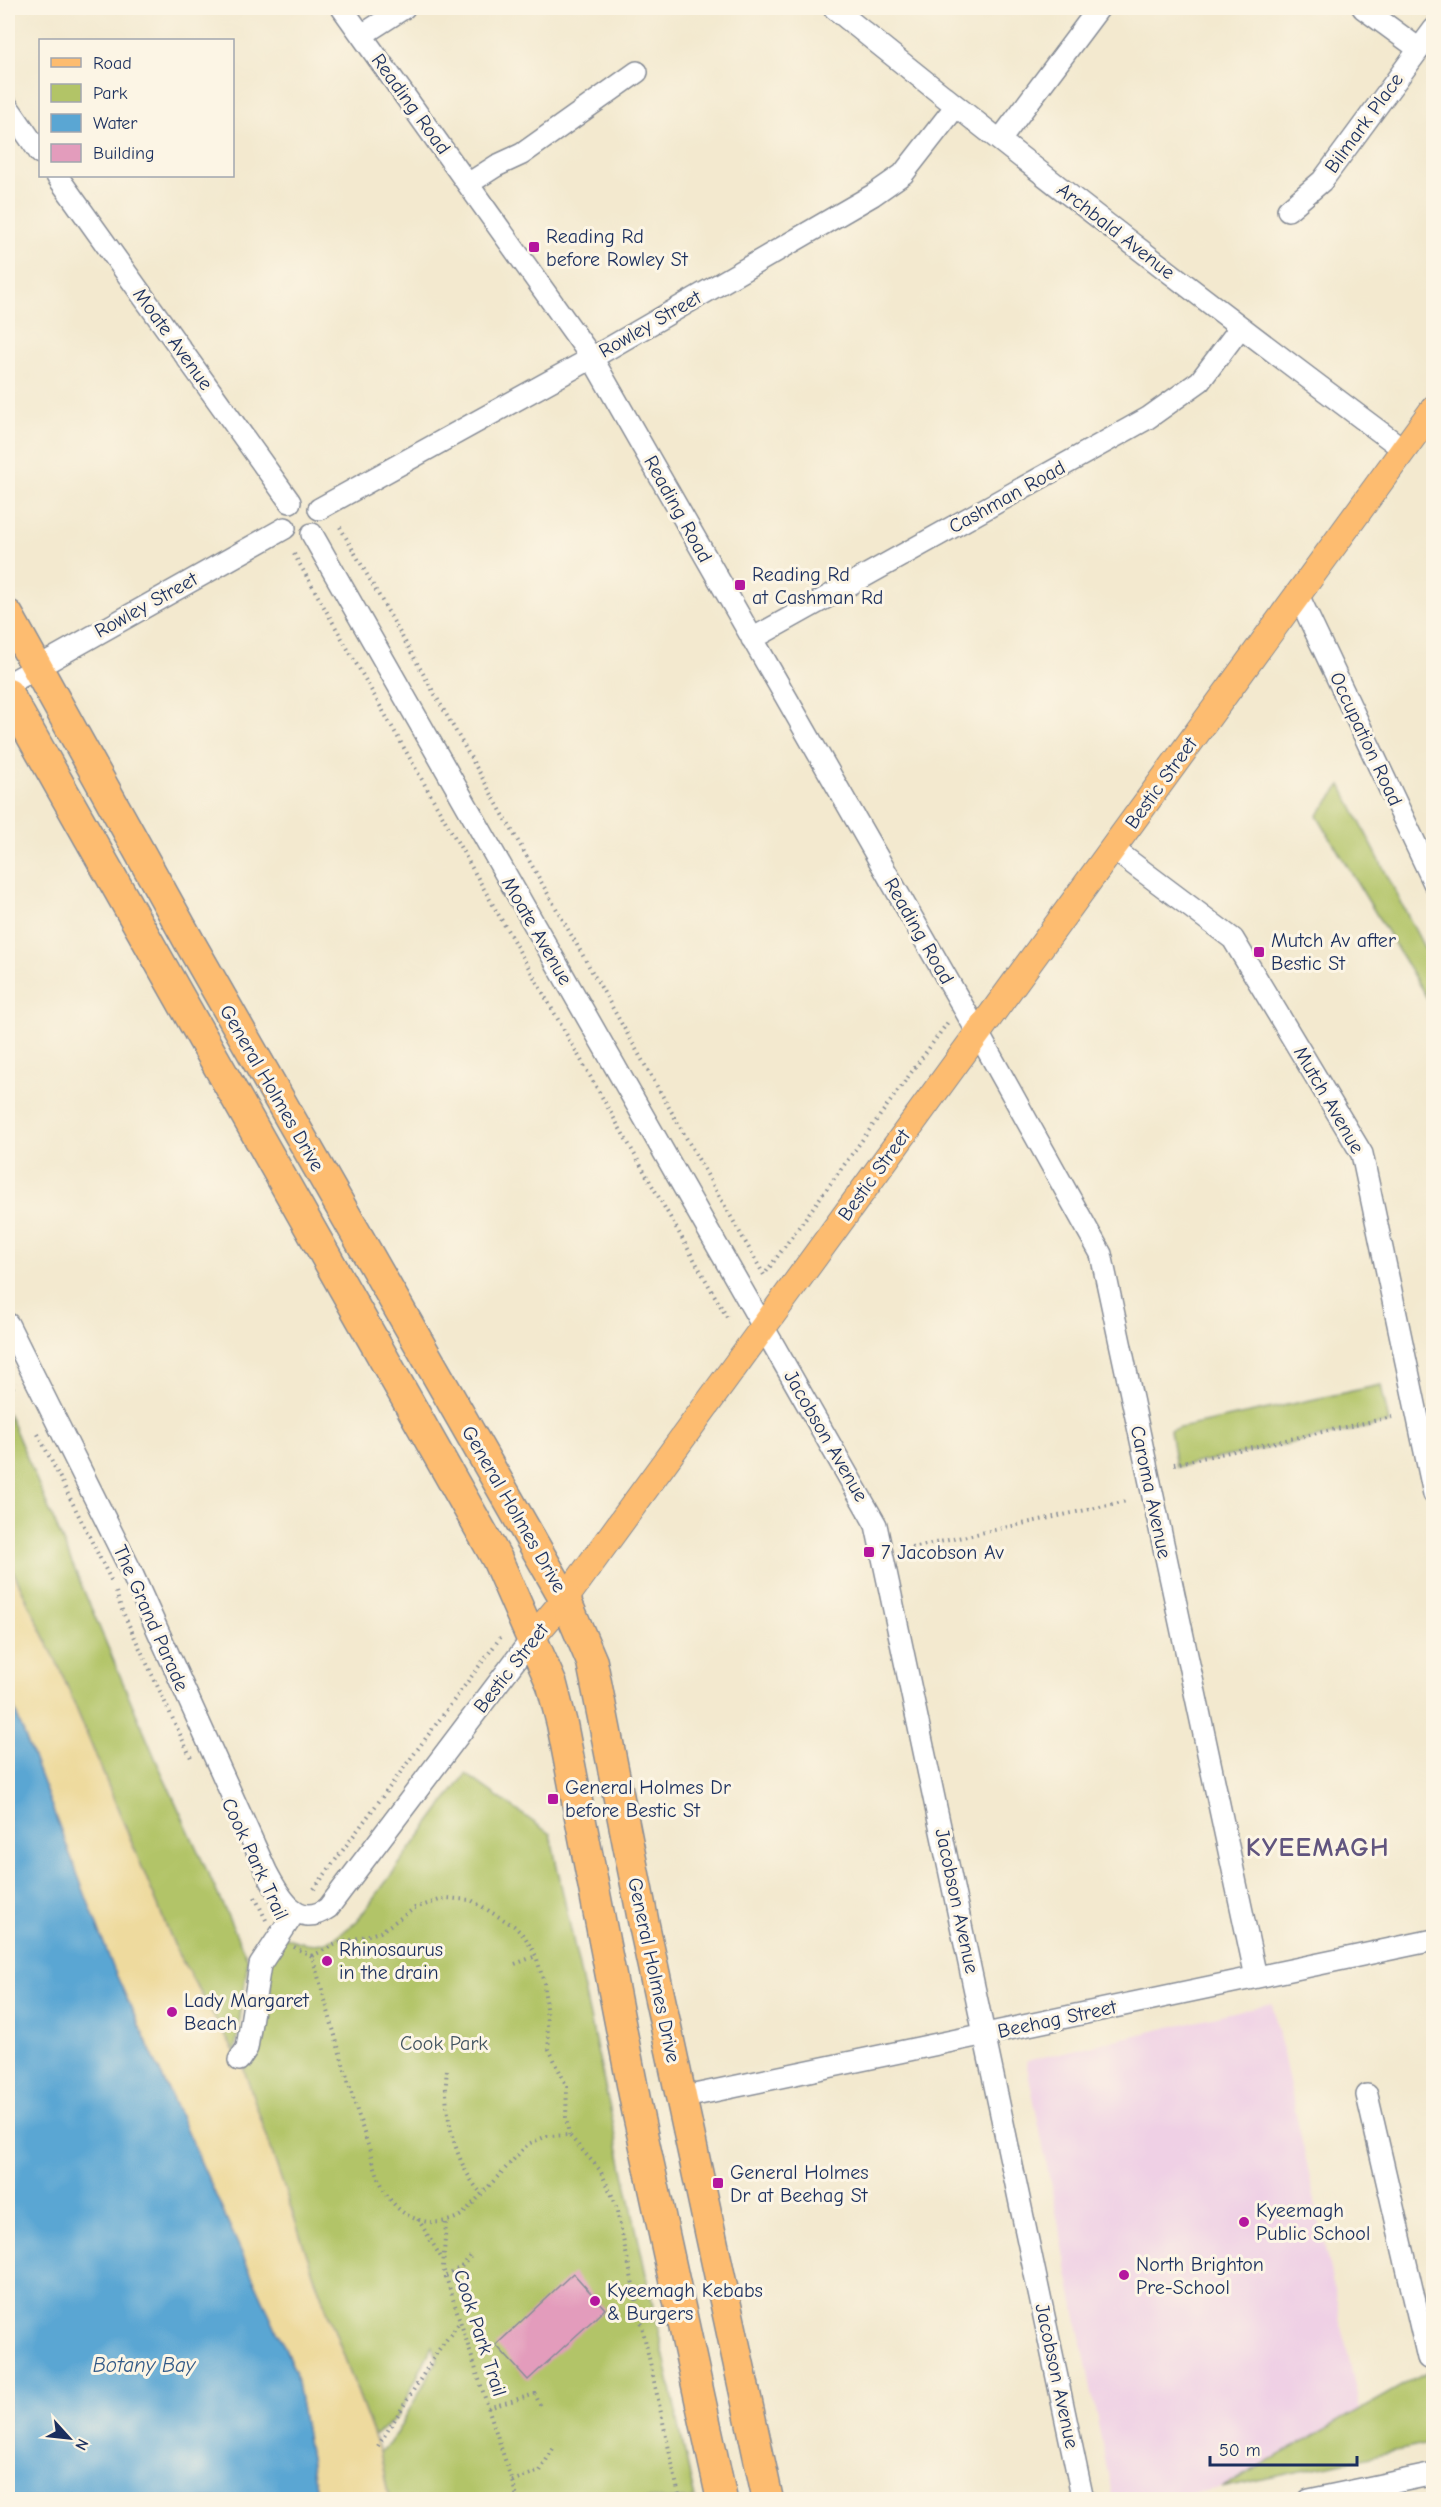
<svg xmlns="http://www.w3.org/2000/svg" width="1441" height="2507" font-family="'Comic Neue',sans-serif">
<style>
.built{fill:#efd0e5}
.green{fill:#b2c467;stroke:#667a62;stroke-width:1.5}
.sand{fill:#eeda9e;stroke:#84847e;stroke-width:1.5}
.water{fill:#5aa6d3;stroke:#3a6a98;stroke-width:1.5}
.building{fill:#e39cbc}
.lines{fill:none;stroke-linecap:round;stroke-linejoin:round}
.minor-casing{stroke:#878c96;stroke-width:24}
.major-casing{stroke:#878c96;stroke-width:28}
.highway-casing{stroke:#878c96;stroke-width:33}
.path{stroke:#878c96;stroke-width:4;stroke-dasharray:1.5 4.5;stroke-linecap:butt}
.minor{stroke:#fff;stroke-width:21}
.major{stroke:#fdbc6f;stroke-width:26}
.highway{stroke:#fdbc6f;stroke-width:30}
.poi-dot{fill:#b5179e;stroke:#fcf5e5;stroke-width:2}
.labels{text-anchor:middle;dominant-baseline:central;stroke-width:6;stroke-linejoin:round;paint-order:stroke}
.street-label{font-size:20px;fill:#1b2f5e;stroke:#fcf5e5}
.poi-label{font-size:20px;fill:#1b2f5e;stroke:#fcf5e5;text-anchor:start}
.park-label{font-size:20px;fill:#415460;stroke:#fcf5e5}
.water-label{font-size:21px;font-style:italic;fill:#315987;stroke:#fcf5e5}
.district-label{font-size:26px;font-weight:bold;letter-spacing:1.5px;fill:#61557f;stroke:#fcf5e5}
</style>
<rect width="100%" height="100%" fill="#fcf5e5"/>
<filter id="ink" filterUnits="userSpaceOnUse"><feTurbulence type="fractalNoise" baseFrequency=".0167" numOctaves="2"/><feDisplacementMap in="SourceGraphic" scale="12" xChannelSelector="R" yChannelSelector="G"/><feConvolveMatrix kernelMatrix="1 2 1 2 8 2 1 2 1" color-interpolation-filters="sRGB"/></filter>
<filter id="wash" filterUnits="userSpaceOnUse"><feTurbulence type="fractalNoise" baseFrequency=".008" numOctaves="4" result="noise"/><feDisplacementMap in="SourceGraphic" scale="24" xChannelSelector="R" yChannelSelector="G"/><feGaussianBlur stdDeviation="1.35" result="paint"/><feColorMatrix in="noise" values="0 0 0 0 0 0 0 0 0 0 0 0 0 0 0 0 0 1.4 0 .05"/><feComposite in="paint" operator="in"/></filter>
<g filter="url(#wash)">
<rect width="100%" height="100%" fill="#f3e9cf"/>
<path class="built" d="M1272,2003l88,406 -139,79 -58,11h-50l-87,-438z"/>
<path class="green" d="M1341,785l92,180v43l-116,-192z
M1381,1385l8,38 -213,44 -6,-37z
M8,1413l148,347 92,200 -13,93 -58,-101 -118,-285 -51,-107z
M466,1774l84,60 145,665h-306l-9,-47 10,-8 48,-85 -6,-13 -34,70 -24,20 -60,-160 -70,-205 28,-63 -4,-51 17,-20c34,14 45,6 72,-16z
M1433,2368v75l-212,45z"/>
<path class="sand" d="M8,1561l51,106 118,285 66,115 71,209 66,176 9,47h-72l-22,-128 -181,-401 -106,-278z"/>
<path class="water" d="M8,1692l106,278 181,401 22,128h-309z"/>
<g id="blocks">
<path class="building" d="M573,2273l32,36 -77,71 -32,-35z"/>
</g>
</g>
<g filter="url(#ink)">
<use href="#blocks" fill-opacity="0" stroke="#878c96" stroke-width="1.5"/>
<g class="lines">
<g class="minor-casing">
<path id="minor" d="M342,8l250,350 386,675 123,221 155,723
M834,8c186,151 376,297 569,441
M1363,8l56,41
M362,35l42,-27
M8,107l32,46
M1000,140l99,-132
M57,176l233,326
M468,184l28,-18 26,-12 115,-82
M1288,210l34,-29 112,-152
M319,509l273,-151 281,-163 30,-21 53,-68
M312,534l564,991 207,975
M1298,595l136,288
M752,639l396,-221 52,-37 40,-53
M8,684l277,-156
M1112,848l121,91 129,215 72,340
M8,1324l122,245 136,302c13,25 31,59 62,37l205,-271
M239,2060l8,-12 13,-83 35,-53
M1367,2095l61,263 6,-3
M680,2098l754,-158
M1309,2500l125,-26"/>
</g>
<g class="major-casing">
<path id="major" d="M533,1637l32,-38 869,-1191"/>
</g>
<g class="highway-casing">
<path id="highway" d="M8,615l182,328 375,656 27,63 52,263 124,575
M8,694l489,865 55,126 10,39 75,386 85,390"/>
</g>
<path class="path" d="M340,527l424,748 184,-253
M294,554l435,767
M8,1391l9,-8
M38,1434l74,148
M1174,1464l218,-47
M912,1548l215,-47
M116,1592l5,16 71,152
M314,1889l189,-255
M255,1897l11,23
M294,1947l18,9c19,63 35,126 56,189 6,18 12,44 25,58 17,21 49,25 70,11l65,-70 19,-8 22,-1 31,35 15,32 65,298
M312,1956l24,-12 44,-12 35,-24 31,-10 25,2 43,26 11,11 11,19 8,27 5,66 18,38 -1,30 3,18
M515,1964l21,-8
M447,2070c-5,38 8,96 35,124
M418,2219l24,40
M446,2223l-3,45 75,232
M446,2276l15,-9 10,-11
M488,2408l47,-14 7,15
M378,2446l62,-98 20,-26
M512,2481l28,-10 15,-26"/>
<use href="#minor" class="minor"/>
<use href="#major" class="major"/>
<use href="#highway" class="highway"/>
</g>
</g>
<g class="poi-dot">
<rect x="528" y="241" width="12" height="12" rx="3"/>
<rect x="734" y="579" width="12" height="12" rx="3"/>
<rect x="1253" y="946" width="12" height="12" rx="3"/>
<rect x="863" y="1546" width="12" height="12" rx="3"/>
<rect x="547" y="1793" width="12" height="12" rx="3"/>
<circle cx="327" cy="1961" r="6"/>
<circle cx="172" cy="2012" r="6"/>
<rect x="712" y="2177" width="12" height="12" rx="3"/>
<circle cx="1244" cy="2222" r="6"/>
<circle cx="1124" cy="2275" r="6"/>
<circle cx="595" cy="2301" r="6"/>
</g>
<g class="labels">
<g class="street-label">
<text transform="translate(411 104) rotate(54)">Reading Road</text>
<text transform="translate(1364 123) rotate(-54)">Bilmark Place</text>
<text transform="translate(1116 231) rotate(38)">Archbald Avenue</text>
<text transform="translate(650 324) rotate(-30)">Rowley Street</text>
<text transform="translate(173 339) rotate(54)">Moate Avenue</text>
<text transform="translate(1007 497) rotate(-29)">Cashman Road</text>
<text transform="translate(678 509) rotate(61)">Reading Road</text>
<text transform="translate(146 605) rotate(-29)">Rowley Street</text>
<text transform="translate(1366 739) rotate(65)">Occupation Road</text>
<text transform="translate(1161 783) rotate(-54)">Bestic Street</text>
<text transform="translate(537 931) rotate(60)">Moate Avenue</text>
<text transform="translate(919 931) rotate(60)">Reading Road</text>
<text transform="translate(272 1088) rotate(60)">General Holmes Drive</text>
<text transform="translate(1329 1100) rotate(60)">Mutch Avenue</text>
<text transform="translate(874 1175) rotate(-54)">Bestic Street</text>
<text transform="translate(826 1436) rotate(60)">Jacobson Avenue</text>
<text transform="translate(1151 1492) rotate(78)">Caroma Avenue</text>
<text transform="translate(514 1509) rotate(60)">General Holmes Drive</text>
<text transform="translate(151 1618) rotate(66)">The Grand Parade</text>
<text transform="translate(511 1668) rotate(-52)">Bestic Street</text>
<text transform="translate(255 1859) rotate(65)">Cook Park Trail</text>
<text transform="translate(957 1901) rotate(78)">Jacobson Avenue</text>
<text transform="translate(654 1970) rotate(78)">General Holmes Drive</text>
<text transform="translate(1057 2019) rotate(-12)">Beehag Street</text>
<text transform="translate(480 2333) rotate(72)">Cook Park Trail</text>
<text transform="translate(1057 2376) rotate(78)">Jacobson Avenue</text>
</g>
<g class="poi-label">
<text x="546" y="236">Reading Rd<tspan x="546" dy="23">before Rowley St</tspan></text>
<text x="752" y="574">Reading Rd<tspan x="752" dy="23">at Cashman Rd</tspan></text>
<text x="1271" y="940">Mutch Av after<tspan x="1271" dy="23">Bestic St</tspan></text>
<text x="881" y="1552">7 Jacobson Av</text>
<text x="565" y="1787">General Holmes Dr<tspan x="565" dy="23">before Bestic St</tspan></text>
<text x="339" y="1949">Rhinosaurus<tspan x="339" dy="23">in the drain</tspan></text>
<text x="184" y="2000">Lady Margaret<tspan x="184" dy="23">Beach</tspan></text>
<text x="730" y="2172">General Holmes<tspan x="730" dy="23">Dr at Beehag St</tspan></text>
<text x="1256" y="2210">Kyeemagh<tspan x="1256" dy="23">Public School</tspan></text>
<text x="1136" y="2264">North Brighton<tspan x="1136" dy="23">Pre-School</tspan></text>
<text x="607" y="2290">Kyeemagh Kebabs<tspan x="607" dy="23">&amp; Burgers</tspan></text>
</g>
<g class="park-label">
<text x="444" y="2043">Cook Park</text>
</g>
<g class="water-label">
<text x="144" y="2365">Botany Bay</text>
</g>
<g class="district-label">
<text x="1318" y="1848">KYEEMAGH</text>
</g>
</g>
<rect width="1441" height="2507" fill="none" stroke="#fcf5e5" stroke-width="30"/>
<rect x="39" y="39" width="195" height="138" fill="#fcf5e5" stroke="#a2a6af" stroke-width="1.5"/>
<rect x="51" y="58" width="30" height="9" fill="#fdbc6f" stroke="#a2a6af" stroke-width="1.5"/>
<text x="93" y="69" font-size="18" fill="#1b2f5e">Road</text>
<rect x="51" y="84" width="30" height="18" fill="#b2c467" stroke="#a2a6af" stroke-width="1.5"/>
<text x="93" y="99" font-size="18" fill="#1b2f5e">Park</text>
<rect x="51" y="114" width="30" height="18" fill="#5aa6d3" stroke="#a2a6af" stroke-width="1.5"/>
<text x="93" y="129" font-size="18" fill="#1b2f5e">Water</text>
<rect x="51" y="144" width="30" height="18" fill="#e39cbc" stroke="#a2a6af" stroke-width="1.5"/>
<text x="93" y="159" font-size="18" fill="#1b2f5e">Building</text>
<g transform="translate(69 2438) rotate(117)" stroke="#fcf5e5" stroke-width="4.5" paint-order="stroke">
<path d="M0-4.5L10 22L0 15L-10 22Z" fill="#1b2f5e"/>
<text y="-9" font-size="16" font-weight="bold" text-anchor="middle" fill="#1b2f5e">N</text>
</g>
<path d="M1210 2456v9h147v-9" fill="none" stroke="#1b2f5e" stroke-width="3"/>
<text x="1219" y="2456" font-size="18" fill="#1b2f5e" stroke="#fcf5e5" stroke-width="4.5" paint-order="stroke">50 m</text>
</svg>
